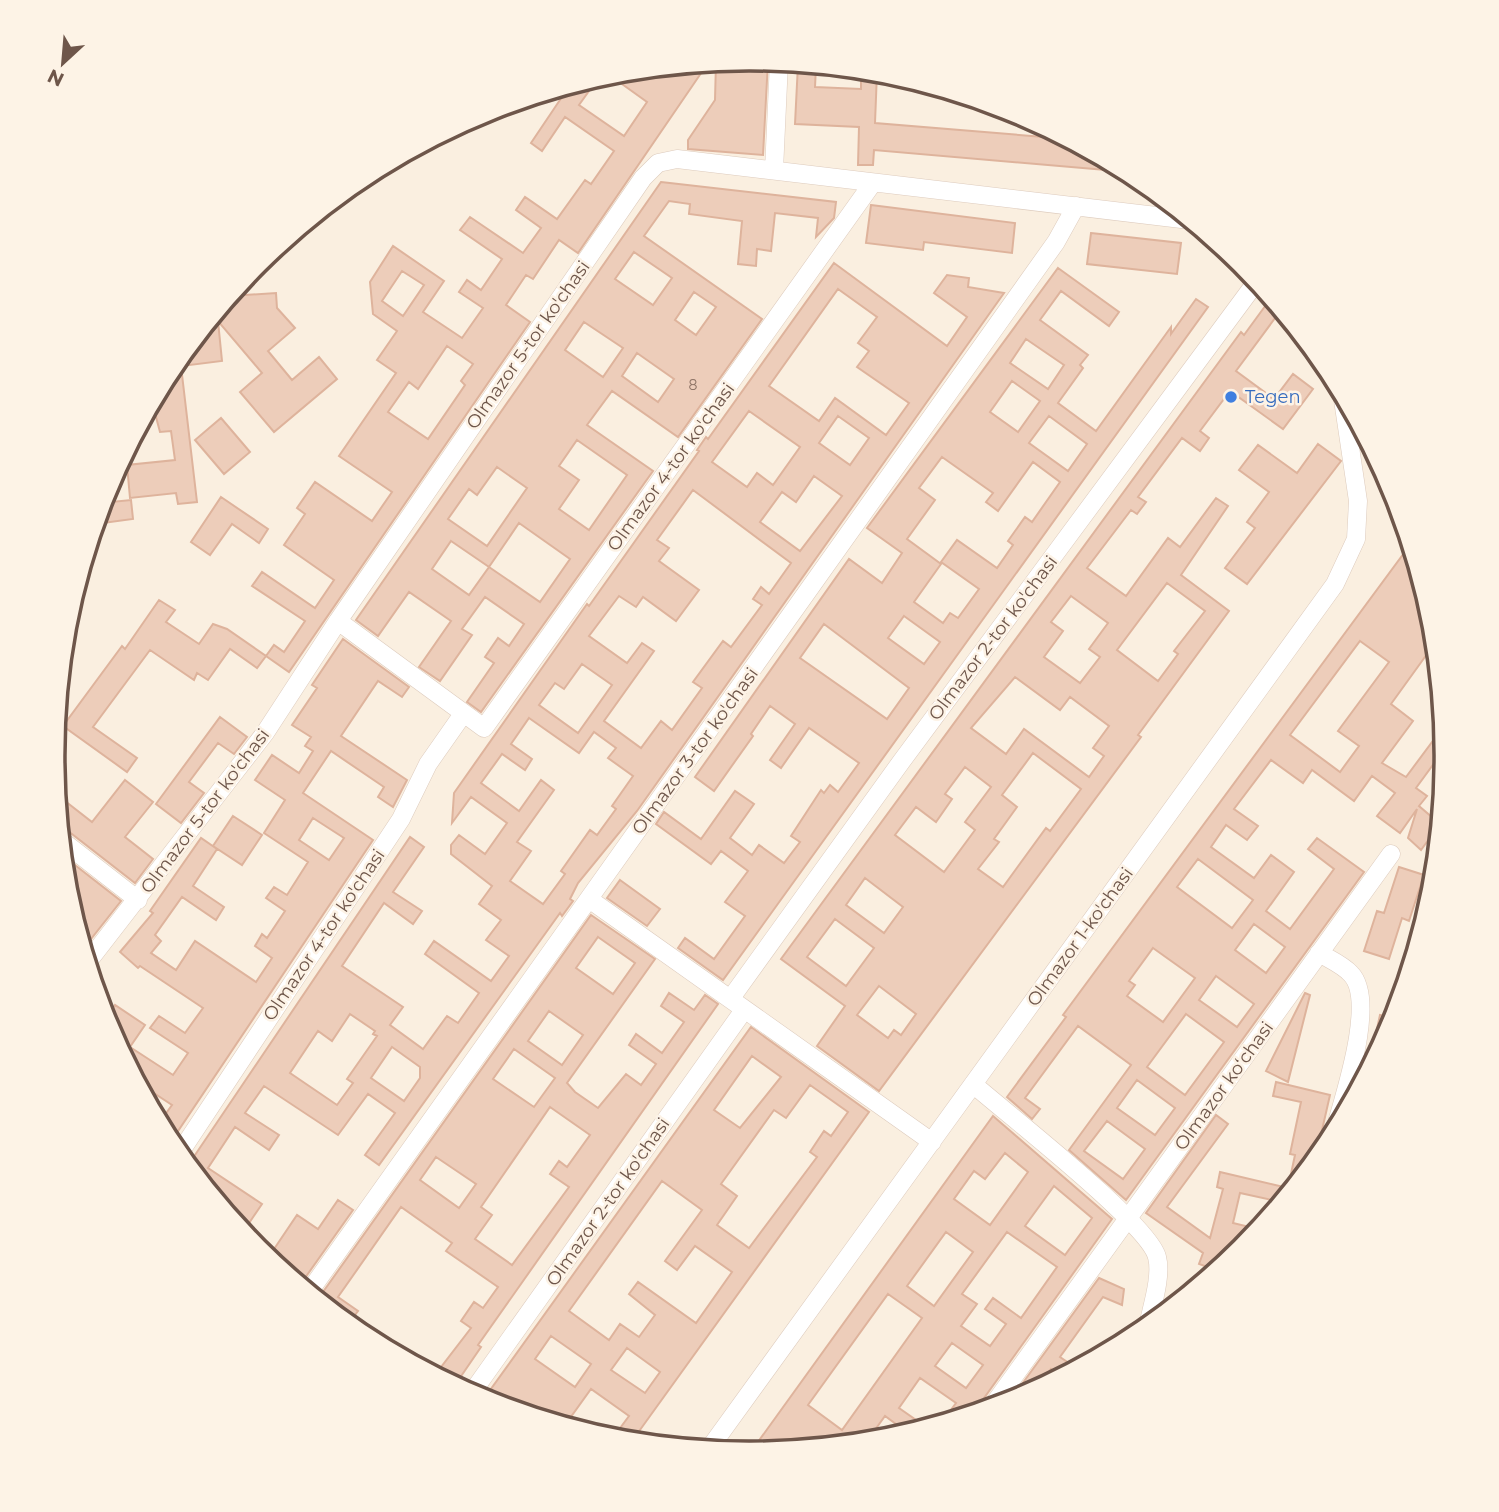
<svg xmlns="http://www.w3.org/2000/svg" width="1499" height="1512" font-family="Montserrat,sans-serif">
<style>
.building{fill:#edcdba;stroke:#deb39c;stroke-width:2;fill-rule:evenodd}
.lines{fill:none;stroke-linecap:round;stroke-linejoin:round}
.minor-casing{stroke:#ddcbbd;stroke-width:19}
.minor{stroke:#fff;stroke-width:18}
.shop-dot{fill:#3f7fe0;stroke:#fdf3e6;stroke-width:2.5}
.labels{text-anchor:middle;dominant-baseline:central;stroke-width:5;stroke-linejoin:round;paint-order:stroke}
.number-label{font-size:14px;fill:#8e7466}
.street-label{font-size:18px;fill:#6e564a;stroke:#fdf3e6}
.shop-label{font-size:18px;fill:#366cbe;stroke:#fdf3e6;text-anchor:start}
.rim{fill:none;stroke:#6e564a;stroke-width:3.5}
</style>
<rect width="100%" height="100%" fill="#faefe0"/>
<path class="building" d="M750,59l18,2 -5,94 -75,-6v-9l27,-40 1,-38z
M708,63l-130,190 -19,-13 -26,39 -7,-4 -20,30 24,17 -241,350 -23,-16 8,-11 10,7 21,-31 -53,-35 10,-14 53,36 19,-28 -50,-35 21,-31 -8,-6 18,-26 57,39 20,-29 -53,-36 57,-83 -19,-13 20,-29 -24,-17 -3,-32 23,-36 51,35 -21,31 39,26 21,-30 -24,-16 8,-12 14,10 21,-31 -42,-29 10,-13 53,36 18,-25 -25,-18 9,-13 32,22 28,-39 6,4 23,-33 -49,-34 -23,34 -11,-8 39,-58 29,-8 -20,28 45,31 23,-34 -39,-28zM402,271l22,14 -21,31 -21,-15zM447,346l26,18 -12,17 4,4 -37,54 -40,-27 21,-30 9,7z
M798,64l18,2 -1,21 46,2v-19l16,2 -2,51 193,16 61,33 -255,-22 -1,15h-15l1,-38 -64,-3z
M661,182l175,20 -2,16 -18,19 2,-19 -43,-5 -4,38 -14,-2 -1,17 -18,-2 4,-43 -53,-7 1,-10 -21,-3 -25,35 118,83 -84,118 -66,-46 -25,34 66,46 -172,241 -14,-10 27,-39 -9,-6 13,-19 11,8 15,-22 -39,-27 -23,32 10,6 -32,46 -21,-14 32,-46 -42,-29 -31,44 -22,-16zM634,252l38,26 -19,27 -38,-26zM694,292l22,15 -20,28 -21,-15zM584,322l39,26 -20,29 -38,-27zM637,353l37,26 -16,23 -36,-26zM577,440l50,35 -38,55 -30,-21 20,-29 -20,-14zM497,467l30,21 -40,58 -39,-27 21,-30 8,6zM519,523l51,36 -30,43 -51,-35zM451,541l38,26 -20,28 -37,-26z
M871,205l144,18 -3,30 -88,-11 -1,8 -57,-7z
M1091,233l90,10 -4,31 -90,-10z
M834,263l113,83 20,-29 -33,-24 13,-18 22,3 -1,9 36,6 -367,518 -59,72 -8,16 3,2 -11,15 -2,-3 -181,252 -14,-10 30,-42 -27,-19 -30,41 -74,-49 -19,27 34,22 -10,15 -34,-23 -27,41 54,36 -19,28 -15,-18 5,-7 -24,-17 -23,-27 5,-7 2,2 217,-321 14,10 -31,45 29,19 -9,13 -29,-21 -42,63 61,41 -13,18 33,24 24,-33 11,7 21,-30 -54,-39 9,-13 57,40 18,-25 -23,-16 15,-20 -22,-16 13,-18 -41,-32v-9l8,-10 26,19 22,-31 -36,-26 -19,26 2,-30 133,-189 2,2 110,-155 -2,-1 9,-13 2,2zM838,289l39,28 -19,26 11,8 -12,16 52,36 -23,32 -51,-37 -16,23 -50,-35zM749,411l51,36 -27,38 -16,-12 -10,14 -35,-25zM838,416l31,22 -19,27 -31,-22zM814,476l28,20 -42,55 -40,-29 22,-30 14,10zM693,490l98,73 -22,31 -8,-7 -8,12 9,6 -31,42 -8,-6 -30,41 9,6 -30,42 -11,-9 -20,27 -37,-27 50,-70 -12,-8 -15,20 -38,-27 30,-40 17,11 7,-10 33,24 23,-31 -40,-29 10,-13 -12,-8zM582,664l30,21 -34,48 -39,-28 16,-22 9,6zM529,718l50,35 15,-21 22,16 -8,10 25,18 -21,30 4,3 -19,26 -7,-5 -29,41 4,3 -22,30 -33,-23 21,-30 -14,-9 37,-52 -13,-10 -22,31 -38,-28 21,-29 23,16 7,-11 -21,-15zM350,1014l25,17 -2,3 4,2 -30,43 6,4 -16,22 -47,-32 28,-42 14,10zM392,1047l28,20v11l-16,23 -33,-23z
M1058,268l61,44 -10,14 -48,-35 -21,29 48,35 -8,10 3,3 -25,35 38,28 75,-104v7l25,-35 12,8 -485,673 -45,-32 7,-10 29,21 31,-43 -20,-14 23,-31 -27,-20 -10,13 -55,-40 8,-12 37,27 34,-48 19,13 -24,34 22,17 7,-10 25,18 16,-21 -9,-6 30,-46 3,3 6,-8 8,7 21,-29 -50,-35 -28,40 -11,-8 25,-36 -25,-18 -19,28 2,2 -39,55 -19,-14 154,-218 33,24 20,-30 -35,-25zM1026,339l38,26 -16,24 -38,-26zM1012,381l28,20 -22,31 -28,-20zM1049,416l38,28 -19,27 -39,-28zM942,457l51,36 -7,9 12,9 35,-49 27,20 -28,40 -7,-5 -17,24 5,4 -16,23 -40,-28 -16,22 38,27 -21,29 -8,-5 -7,10 -29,-21 27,-38 -34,-25 28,-39 -16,-12zM904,616l36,26 -16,22 -36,-26zM824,624l85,64 -22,31 -87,-61z
M276,293l1,15 18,20 -27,23 24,29 27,-23 18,22 -63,53 -34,-40 22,-19 -44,-52 4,40 -41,5 16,136 -19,2 -2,-11 -46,5 -3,-33 48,-5 -4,-29 -11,1 -8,-30 18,-34 60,-72z
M1271,298l10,12 -45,61 38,28 19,-25 20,15 -30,40 -53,-38 -30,40 9,7 -9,13 -18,-13 -44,59 8,5 -9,12 -6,-4 -44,58 39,28 42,-58 12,9 36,-49 12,8 -47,69 48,36 -91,124 3,2 -262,354 -62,-45 28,-40 -64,-47 460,-627 3,3zM1167,583l38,28 -31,40 4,3 -20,27 -41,-31zM1071,596l37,27 -19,26 11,8 -20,26 -36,-26 19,-26 -12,-9zM1015,677l45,33 10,-13 39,29 -16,22 11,8 -15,21 -65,-48 -18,25 -35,-26zM1033,753l48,36 -31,42 -4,-3 -43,59 -25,-18 21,-27 -5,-3 23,-32 -15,-12zM965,767l26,20 -26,35 10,8 -31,42 -49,-37 21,-28 20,15 16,-23 -7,-5zM865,878l38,29 -19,26 -38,-28zM835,919l39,29 -28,38 -39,-29zM879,986l37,28 -15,21 -7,-5 -6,8 -31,-23z
M221,418l29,34 -26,22 -29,-34z
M1318,444l23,17 -94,123 -22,-16 30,-40 -8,-6 22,-30 -30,-22 19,-25 39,28z
M221,497l47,32 -9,14 -27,-19 -22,31 -19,-13z
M131,500l2,19 -38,5 6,-21z
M1410,545l23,75 2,23 -44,61 22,17 -31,42 24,14 38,-51 2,21 -30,41 11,8 -8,10 21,18 -19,26 -13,-12 9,-29 -17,24 -23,-17 18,-23 -23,-17 -18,25 -42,-31 -9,13 -32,-23 -37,49 24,17 -11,14 -21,-15 -15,22 43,31 17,-23 23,17 -28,39 24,18 44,-60 -26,-20 9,-11 47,34 -238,328 -57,-50 62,-85 -53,-39 -53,72 15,11 -8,10 -25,-22 59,-80 -3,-2zM1360,641l29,21 -51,69 21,15 -19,26 -50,-37zM1198,859l55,41 -21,28 -55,-41zM1254,924l31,23 -19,26 -31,-23zM1153,948l42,30 -32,44 -36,-26 8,-11 -6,-4zM1216,976l38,28 -17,23 -38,-27zM1186,1014l38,28 -39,53 -38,-28zM1137,1080l38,28 -20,27 -38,-27zM1107,1121l38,28 -22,30 -39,-28z
M159,600l16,10 -9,12 33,22 14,-20 14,5 39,27 -9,12 -27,-19 -22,31 -11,-7 -3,7 -44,-30 -57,77 44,31 -10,14 -64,-46 59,-80 3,3z
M343,639l66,48 -7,10 -24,-16 -37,55 66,44 -14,27 -15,-10 6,-10 -53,-36 -28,42 70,47 -203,303 -11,-20 13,-18 -35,-23 -32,-62 10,-15 30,20 -15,22 43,28 15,-22 -38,-25 9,-12 26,17 18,-25 -63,-42 -2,2 -18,-16 33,-39 -3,-2 51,-73 16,11 -24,37 31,21 -8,13 -34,-23 -27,38 6,6 -10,12 25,17 19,-29 61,41 16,-24 -17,-12 7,-12 5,4 18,-27 -19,-13 8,-11 13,8 21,-33 -44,-29 21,-33 -30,-20 17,-25 27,18 14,-22 -8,-5 6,-9 -19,-12 25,-37 -5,-3zM313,818l31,20 -15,22 -30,-20z
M220,717l27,20 -13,17 -16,-11 -29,39 15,11 -23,30 -25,-19z
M125,780l28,22 -28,35 28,22 -18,24 -67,-52 -8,-2 -4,-35 36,28z
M233,816l29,19 -20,30 -29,-19z
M62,855l59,46 -38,48 -17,-57z
M1399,867l25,8 -15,46 -7,-3 -13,41 -25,-8 13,-40 7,2z
M620,880l40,29 -13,17 -40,-28z
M591,915l64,44 -88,124 8,9 23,16 28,-34 15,11 15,-21 -27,-19 7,-11 26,19 22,-31 -23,-16 8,-13 25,17 11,-15 13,9 -240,341 3,2 -26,38 -20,-10 36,-47 -10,-7 13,-19 9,6 15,-21 -52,-36 6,-8 -51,-36 -63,90 20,14 -10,13 -30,-25zM598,937l37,26 -22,31 -37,-26zM549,1011l34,24 -21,30 -34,-24zM514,1049l41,29 -21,29 -41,-28zM550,1107l40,28 -23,32 -8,-6 -9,13 19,13 -57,78 -37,-26 17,-24 -11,-8zM436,1157l40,27 -17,24 -39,-28z
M1305,993l5,2 -22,87 -22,-11z
M1380,1015l15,3 -20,39 -4,-1z
M751,1027l118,85 -237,329 -20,-2 17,-23 -38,-27 -26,36 -82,-25zM752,1056l29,21 -41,51 -26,-18zM810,1085l38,27 -17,24 -7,-5 -14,21 7,5 -68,91 -32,-23 20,-29 -16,-12 53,-74 12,8zM662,1181l40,29 -37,51 12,9 18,-24 37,26 -36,51 -58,-41 -9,12 26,21 -16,22 -19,-13 -11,16 -40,-29zM551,1336l40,28 -16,23 -40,-28zM627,1348l33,24 -15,21 -34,-23z
M1276,1082l54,13 -15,66 -34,41 -41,-9 -7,30 25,6 -16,20 -26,21 -17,-6 4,-11 -57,-40 70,-98 12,9 -61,83 43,31 13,-49 -6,-2 3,-15 68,16 7,-33 -5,-1 11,-52 -28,-6z
M993,1116l119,103 -130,182 -2,10 -38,11 14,-19 -36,-25 -21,30 27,19 -18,6 -23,-17 -18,25 -117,12zM1005,1153l23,19 -38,53 -36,-26 20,-28 11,8zM1054,1186l38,32 -27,37 -40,-29zM946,1232l27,20 -39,54 -27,-20zM1007,1232l50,35 -36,51 -28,-20 -8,11 21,15 -16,22 -29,-20 16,-22 -15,-10zM888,1294l34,24 -80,112 -34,-25zM952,1343l31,22 -17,23 -31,-22z
M338,1200l15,10 -53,75 -32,-27 29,-43 21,14z
M1099,1278l25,11 -2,16 -19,-8 -43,60 16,11 -15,8 -10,-7 -13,19 -29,14z"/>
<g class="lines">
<g class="minor-casing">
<path id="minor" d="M774,170l5,-108
M338,621l146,107 388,-544
M65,628l5,-21
M61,840l77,60
M589,899l343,243
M1319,953c10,6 24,12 32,21 26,27 -8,125 -17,159
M87,963l178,-230 73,-112 305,-443 15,-15 19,-4 513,61
M731,998l170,-236 356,-481
M973,1084c33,29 176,140 184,173 5,19 -5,49 -9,69
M179,1154l222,-335 27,-55 35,-50
M309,1292l747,-1050 20,-36
M471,1394l273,-384
M991,1408l400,-554
M709,1449l626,-865 21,-45 2,-38 -16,-108"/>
</g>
<use href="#minor" class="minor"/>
</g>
<circle class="shop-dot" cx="1231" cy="397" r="7"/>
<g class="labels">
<g class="number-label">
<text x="693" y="385">8</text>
</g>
<g class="street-label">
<text transform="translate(528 345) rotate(-55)">Olmazor 5-tor ko'chasi</text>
<text transform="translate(671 467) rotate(-54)">Olmazor 4-tor ko'chasi</text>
<text transform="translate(993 638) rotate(-53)">Olmazor 2-tor ko'chasi</text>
<text transform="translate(695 751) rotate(-54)">Olmazor 3-tor ko'chasi</text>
<text transform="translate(205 811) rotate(-53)">Olmazor 5-tor ko'chasi</text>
<text transform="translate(324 935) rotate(-56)">Olmazor 4-tor ko'chasi</text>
<text transform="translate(1080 937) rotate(-54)">Olmazor 1-ko'chasi</text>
<text transform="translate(1224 1086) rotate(-54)">Olmazor koʻchasi</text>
<text transform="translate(608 1202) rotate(-55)">Olmazor 2-tor ko'chasi</text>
</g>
<g class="shop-label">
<text x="1245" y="397">Tegen</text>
</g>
</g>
<path d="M0 0H1499V1512H0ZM749 71H750A684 684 0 0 1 1434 755V757A684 684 0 0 1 750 1441H749A684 684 0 0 1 65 757V755A684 684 0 0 1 749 71Z" fill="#fdf3e6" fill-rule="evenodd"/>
<path class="rim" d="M749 71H750A684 684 0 0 1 1434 755V757A684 684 0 0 1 750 1441H749A684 684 0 0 1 65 757V755A684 684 0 0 1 749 71Z"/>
<g transform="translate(63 63) rotate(206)" stroke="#fdf3e6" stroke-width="5" paint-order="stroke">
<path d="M0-5L12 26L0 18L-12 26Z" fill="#6e564a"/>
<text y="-10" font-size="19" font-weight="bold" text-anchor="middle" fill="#6e564a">N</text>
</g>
</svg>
